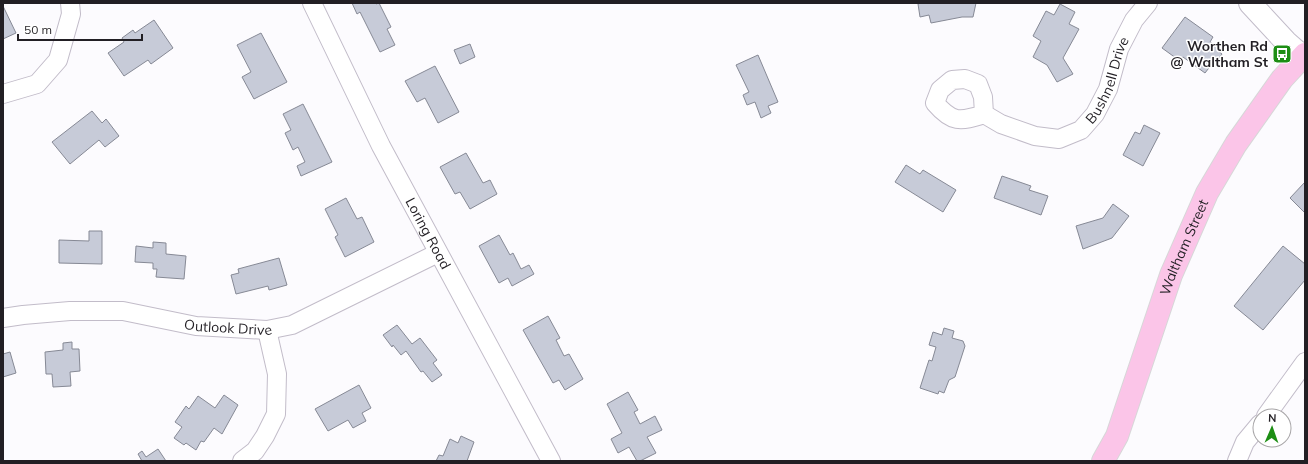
<svg xmlns="http://www.w3.org/2000/svg" width="1308" height="464" font-family="Mulish,sans-serif">
<style>
.building{fill:#c7cbd8;stroke:#868995}
.lines{fill:none;stroke-linecap:round;stroke-linejoin:round}
.minor-casing{stroke:#c2bcc9;stroke-width:20}
.secondary-casing{stroke:#c2bcc9;stroke-width:24}
.primary-casing{stroke:#d7d7d8;stroke-width:24}
.minor{stroke:#fff;stroke-width:18}
.secondary{stroke:#fff;stroke-width:22}
.primary{stroke:#fbc5e8;stroke-width:22}
.labels{text-anchor:middle;dominant-baseline:central;stroke-width:3;stroke-linejoin:round;paint-order:stroke}
.poi-label{font-size:14px;font-weight:bold;fill:#221f24;stroke:#fff;text-anchor:end}
.street-label{font-size:14px;fill:#221f24;stroke:#fff}
</style>
<rect width="100%" height="100%" fill="#fcfbfe"/>
<path class="building" d="M352,3h24v1l3,-1 12,24 -4,2 8,16 -15,7 -20,-40 -3,2z
M920,3h56l-3,14h-11l-31,6 -2,-8 -9,2 -2,-13z
M1060,4l15,8 -6,12 10,5 -16,29 10,16 -16,8 -10,-17 -14,-8 8,-16 -8,-5 13,-25 8,4z
M3,6l13,27 -13,6z
M1185,17l28,20 -3,5 9,6 -2,2 5,4 -5,7 -2,-1 -10,13 -22,-16 -3,4 -18,-13z
M154,20l19,28 -22,16 -3,-4 -24,16 -16,-23 16,-11 -2,-4 11,-8 2,3z
M261,33l26,49 -33,17 -12,-22 9,-5 -14,-27z
M470,44l5,13 -15,7 -6,-14z
M758,55l20,47 -10,4 3,7 -10,5 -6,-16 -8,3 -4,-10 6,-3 -13,-27z
M435,66l24,46 -21,11 -13,-25 -8,4 -12,-21z
M303,104l29,58 -31,14 -4,-10 8,-4 -7,-15 -5,3 -8,-17 6,-3 -8,-16z
M92,111l10,12 4,-4 13,17 -14,11 -6,-7 -29,24 -18,-22z
M1144,125l16,8 -17,33 -20,-11 12,-23 5,2z
M466,153l17,30 7,-3 7,14 -27,15 -10,-17 -5,2 -15,-27z
M906,165l14,9 3,-4 33,20 -13,22 -48,-30z
M1002,176l29,10 -2,4 19,6 -7,19 -47,-17z
M1305,182v31l-15,-15z
M346,198l11,21 5,-2 12,25 -29,15 -10,-20 3,-2 -13,-26z
M1113,204l16,12 -17,22 -29,11 -7,-23 27,-8z
M89,231h13v33l-43,-1v-23l30,1z
M499,235l11,20 3,-2 8,16 8,-4 5,9 -22,12 -4,-8 -9,5 -20,-37z
M153,242l13,1v11l20,2 -2,23 -28,-2 1,-8h-4v-6l-18,-1 1,-16 17,2z
M1283,246l22,18v16l-42,50 -29,-24z
M279,258l8,27 -18,5 -1,-4 -32,8 -5,-19 8,-2 -1,-4z
M548,316l12,22 -4,2 8,16 5,-2 14,25 -18,11 -6,-10 -6,3 -30,-53z
M397,325l15,19 8,-6 17,22 -4,3 9,12 -10,7 -9,-11 -2,1 -15,-21 -5,4 -8,-10 -1,2 -9,-12z
M944,328l10,3 -2,7 11,3 2,5 -10,31 -6,3 -5,13 -5,-2 -1,3 -18,-6 9,-28 3,1 4,-14 -7,-2 4,-13 9,3z
M72,342v7h7l1,22 -10,1 1,14 -18,1 -1,-13h-6l-1,-22 18,-2v-7z
M10,352l6,21 -13,4v-23z
M359,385l12,23 -9,5 4,8 -13,7 -5,-8 -20,11 -13,-22z
M628,392l10,18 -4,2 6,12 15,-8 7,14 -15,7 9,16 -16,8h-3l-8,-14 -11,6 -7,-14 11,-6 -15,-29z
M224,395l14,10 -16,29 -8,-6 -10,14 -3,-1 -5,9 -10,-7 -2,2 -10,-7 8,-11 -7,-5 11,-16 3,3 9,-13 17,12z
M461,436l13,6 -7,19h-31l3,-6 4,1 7,-17 8,4z
M158,449l8,12h-24l-4,-7 4,-3 4,6z"/>
<g class="lines">
<g class="minor-casing">
<g id="minor">
<path id="s1" d="M312,3l69,143 170,315"/>
<path d="M3,94l34,-10 21,-24 13,-46 -1,-11"/>
<path id="s2" d="M984,114c-24,8 -32,9 -49,-11l5,-13 12,-10 13,-1 13,5 5,13 1,17 17,10 34,12 24,3 22,-9 14,-16 13,-25 11,-40 15,-29 14,-17"/>
<path id="s3" d="M3,318l20,-3 47,-4h53l73,15 71,4 25,-5 146,-72"/>
<path d="M1266,416l39,-54"/>
<path d="M242,461l13,-10 10,-15 11,-22 1,-40 -10,-44"/>
<path d="M1237,461l8,-19 15,-18"/>
</g>
</g>
<g class="secondary-casing">
<path id="secondary" d="M1250,3l36,39 16,14"/>
</g>
<g class="primary-casing">
<g id="primary">
<path id="s4" d="M1103,461l14,-25 54,-161 36,-82 29,-49 46,-65 23,-25"/>
</g>
</g>
<use href="#minor" class="minor"/>
<use href="#secondary" class="secondary"/>
<use href="#primary" class="primary"/>
</g>
<defs>
<g id="bus-square" transform="scale(1)"><rect x="-9" y="-9" width="18" height="18" rx="4" fill="#1d8e14" stroke="#fff"/><path d="M-5-6H5V4H4V6H2V4H-2V6H-4V4H-5ZM-3.5-4V0h7V-4ZM-3.5 1.2v1.5H-2V1.2ZM2 1.2v1.5H3.5V1.2Z" fill="#fff"/></g>
</defs>
<g fill-rule="evenodd">
<use href="#bus-square" x="1282" y="54"/>
</g>
<g class="labels">
<g class="poi-label">
<text x="1268" y="46">Worthen Rd<tspan x="1268" dy="16">@ Waltham St</tspan></text>
</g>
<g class="street-label">
<text stroke="none"><textPath href="#s2" startOffset="304">Bushnell Drive</textPath></text>
<text stroke="none"><textPath href="#s1" startOffset="258">Loring Road</textPath></text>
<text stroke="none"><textPath href="#s4" startOffset="229">Waltham Street</textPath></text>
<text stroke="none"><textPath href="#s3" startOffset="227">Outlook Drive</textPath></text>
</g>
</g>
<rect width="1308" height="464" fill="none" stroke="#221f24" stroke-width="8"/>
<g transform="translate(1272 428) rotate(2)"><circle r="19" fill="#ffffff" stroke="#a7a5a7"/>
<path d="M0-3L7 15L0 10L-7 15Z" fill="#1d8e14"/>
<text y="-6" font-size="11" font-weight="bold" text-anchor="middle" fill="#221f24">N</text>
</g>
<path d="M18 34v6h124v-6" fill="none" stroke="#221f24" stroke-width="2"/>
<text x="24" y="34" font-size="12" fill="#221f24" stroke="#ffffff" stroke-width="3" paint-order="stroke">50 m</text>
</svg>
